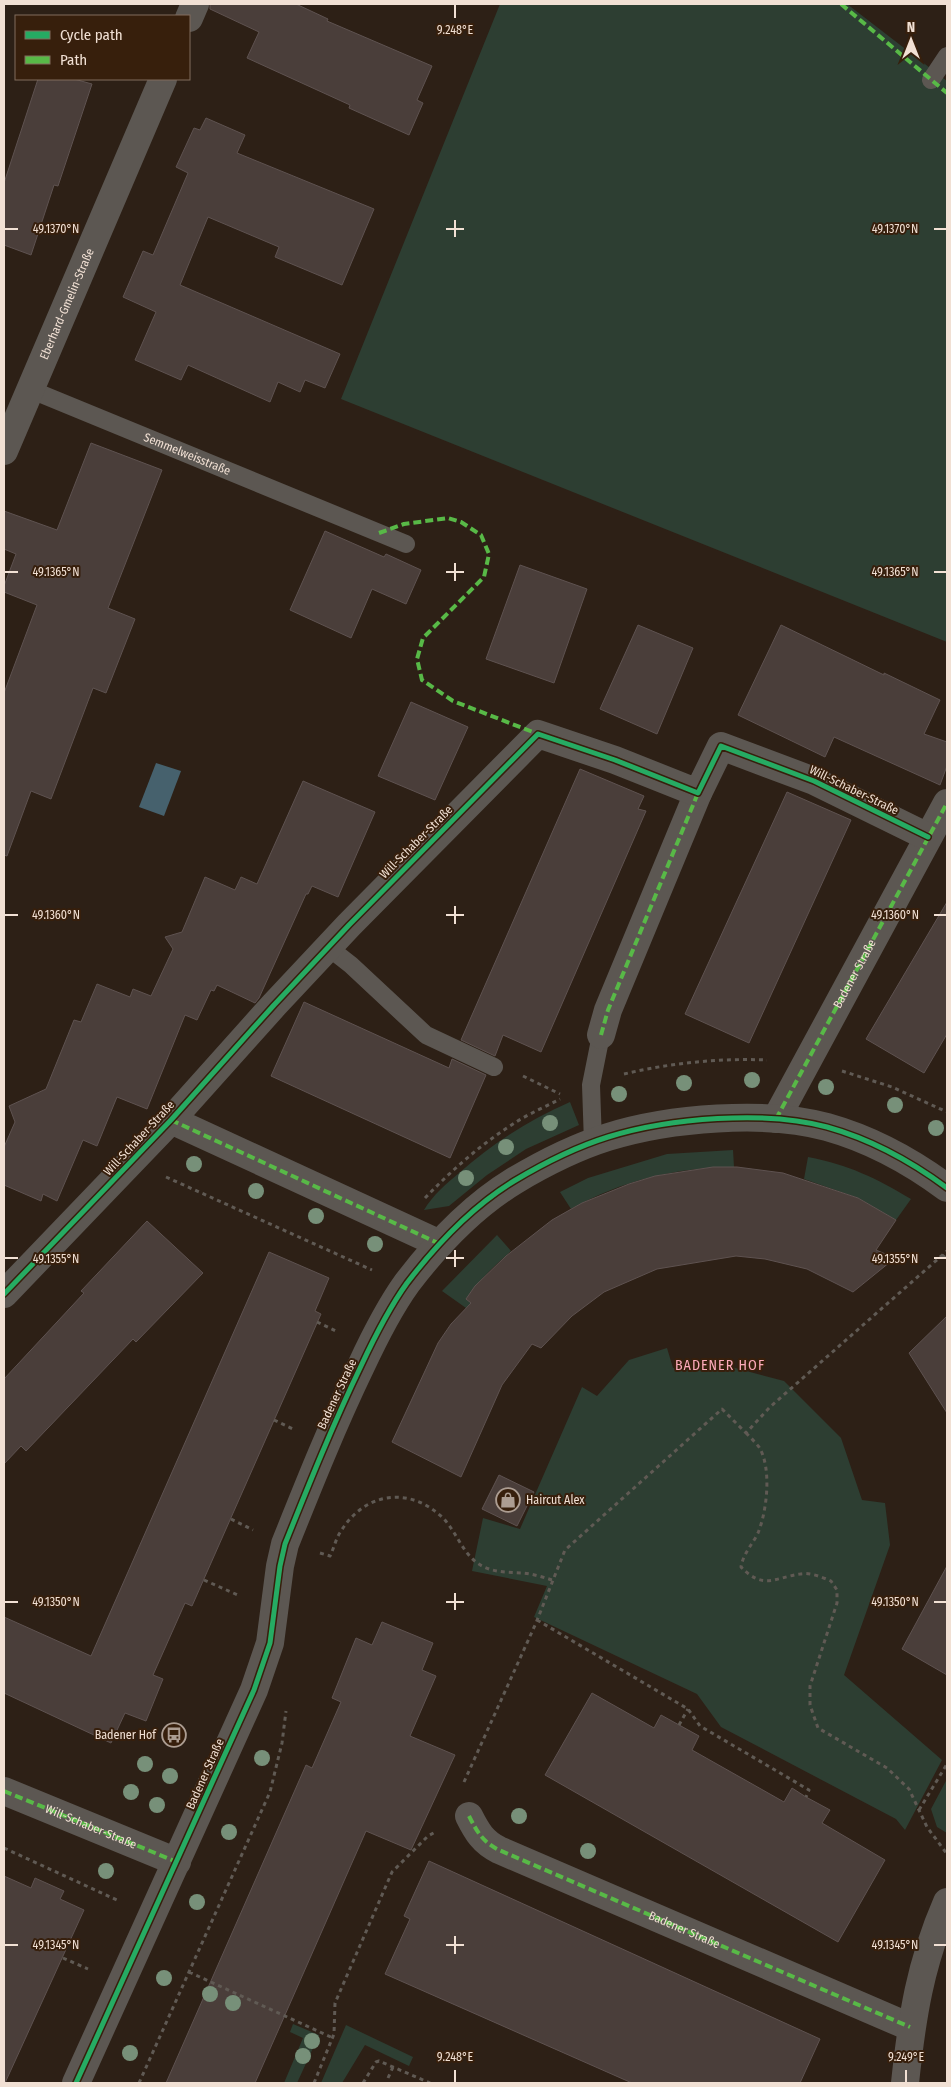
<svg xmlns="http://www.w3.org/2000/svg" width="951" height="2087" font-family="'Fira Sans Condensed',sans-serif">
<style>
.green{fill:#2d3e32}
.water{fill:#46616d}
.building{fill:#4a3e3a;stroke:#5e5250}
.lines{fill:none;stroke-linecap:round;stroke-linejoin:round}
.path{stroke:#605a54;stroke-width:3;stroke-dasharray:4 4;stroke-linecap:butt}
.lane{stroke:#5c5752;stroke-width:18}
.street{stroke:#5c5752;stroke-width:28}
.quiet{stroke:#58b947;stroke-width:4;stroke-dasharray:8 4;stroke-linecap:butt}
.cycleway-casing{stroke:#371f0c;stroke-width:8}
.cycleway{stroke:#26ab63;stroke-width:5}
.tree{fill:#779079}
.ticks{fill:none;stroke:#f1e0d4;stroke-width:2}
.labels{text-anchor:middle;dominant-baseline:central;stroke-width:4;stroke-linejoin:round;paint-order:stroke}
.street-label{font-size:12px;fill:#f1e0d4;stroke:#371f0c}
.poi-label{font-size:12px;fill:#f1e0d4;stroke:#371f0c;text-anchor:start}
.neighbourhood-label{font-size:14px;letter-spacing:1px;fill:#fdaaba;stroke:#371f0c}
.ticks-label{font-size:12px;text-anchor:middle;fill:#f1e0d4;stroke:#371f0c;stroke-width:4;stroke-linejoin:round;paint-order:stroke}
</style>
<rect width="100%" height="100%" fill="#2d2016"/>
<path class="green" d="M500,4h347l100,77v561l-606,-243z
M570,1102l9,23 -53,24 -39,26 -38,31 -25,4c9,-15 22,-26 35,-37 34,-30 70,-53 111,-71z
M733,1150l1,17c-56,0 -114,14 -163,42l-11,-17 28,-14 79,-24z
M808,1157c41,8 68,21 103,42l-15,21 -38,-22 -54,-19z
M497,1235l14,16c-17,15 -32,29 -45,48l5,4 -5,5 -24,-17z
M667,1348l6,20 36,-7 75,20 57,57 21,62 23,3 5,42 -46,130 98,85 -37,70 -9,-11 -175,-92 -24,-33 -163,-77 13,-31 -75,-15 11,-53 37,11 62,-142 15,9 32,-36z
M947,1779v54l-10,-6 -6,-18z
M293,2024l26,11 -22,48h-13l19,-45 -13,-6z
M346,2025l67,32 -4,9 -44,-21 -23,38h-21z"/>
<path class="water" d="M156,763l25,8 -17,45 -25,-9z"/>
<path class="building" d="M210,4h86l32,15 -1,2 105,45 -15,34 6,3 -14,32 -60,-27 1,-3 -103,-47 12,-26 -49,-23z
M38,79h36l18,5 -34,102 -4,-1 -23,70 -27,-10v-62z
M206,118l39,17 -8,18 137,56 -32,76 -67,-28 4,-10 -71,-30 -28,68 160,69 -15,34 -20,-8 -5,12 -22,-10 -8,20 -82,-37 -7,15 -46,-20 21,-48 -33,-15 20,-46 10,4 35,-82 -12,-6 18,-39 6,2z
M91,443l71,27 -54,138 27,11 -29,74 -13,-5 -42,111 -20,-8 -24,65 -3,-1v-162l33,-88 -33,-13v-6l12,-32 -12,-5v-38l53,19z
M325,531l59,26 2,-3 35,16 -15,34 -34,-15 -21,49 -61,-28z
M520,565l67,24 -33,94 -68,-24z
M638,625l55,23 -36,86 -57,-25z
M781,625l103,50v-2l56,27 -16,34 23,8v24l-7,19 -106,-48 -9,20 -87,-42z
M411,702l57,25 -33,73 -57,-24z
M580,769l64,27 -6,13 8,2 -105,241 -38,-17 -8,21 -34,-16z
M303,781l72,31 -37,85 -26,-11 -4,8h-2l-47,104 -4,5 -38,-18 -3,6 -3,-1 -14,30 -12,-5 -38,94 -30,-12 -20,49 -14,-6 -26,61 -14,-7 -2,7 -37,-16v-38l11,-25 -6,-16 37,-17 28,-69 7,2 16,-38 33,13 3,-8 18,7 22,-47 -8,-12 17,-5 23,-55 30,13 6,-13 16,7z
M787,792l64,28 -102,223 -64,-29z
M947,902v132l-23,39 -58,-34z
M304,1002l145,66 3,-9 34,16 -36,83 -179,-82z
M713,1167h24l46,6 75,25 38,22 -20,30 19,8 -42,34 -46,-23 -42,-10 -29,-3 -79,13 -53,23 -32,24 -31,32 -9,-4 -30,41 -41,92 -69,-35 46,-99 13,-19 20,-21 -5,-4 9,-13 31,-30 46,-36 30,-17 47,-19 26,-8z
M147,1221l56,52 -67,69 -3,-3 -107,112 -5,-5 -17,18v-85l80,-86 -3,-2z
M269,1252l60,26 -14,33 6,3 -129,292 -7,-3 -32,72 10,4 -17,42 -21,-8 -14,30 -107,-50v-76l87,39z
M947,1316v97l-38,-60z
M499,1475l35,17 -17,34 -35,-17z
M947,1566v109l-45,-26z
M382,1622l51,21 -11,27 14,6 -26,60 45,19 -44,95 -45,-19 -111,252h-89l140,-318 6,3 29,-66 -9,-4 24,-60 16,7z
M592,1693l62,35 7,-13 38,21 -7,14 92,52 8,-14 14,9 24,13 -8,13 63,37 -47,82 -293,-167z
M429,1861l391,178 -20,44h-168l-247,-109 25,-55 -6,-3z
M4,1876l27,12 4,-10 29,13 -4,8 24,11 -79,173h-1z"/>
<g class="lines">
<path class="path" d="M842,1071l50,16 55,25
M624,1074c46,-11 96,-16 143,-14
M523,1076l37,18
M166,1177l206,93
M425,1198c27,-28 55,-53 88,-74 15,-10 32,-17 47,-25
M942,1255l5,4
M317,1322l21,10
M274,1420l19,9
M746,1433c4,4 9,9 13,14 13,21 8,64 -1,86 -6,12 -15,21 -17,34 22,23 33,11 59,7 9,-2 22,3 31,7l6,9v13l-27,83v19l8,23 69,40 22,21 18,38 20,27
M231,1519l22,11
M320,1553l10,3c4,-8 6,-18 11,-25 25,-40 70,-45 103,-12 12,13 18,32 32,43 14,11 30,10 47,11 10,1 20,4 29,7
M204,1580l36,16
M537,1620l151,89 12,17 109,64 -3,7
M679,1725l9,-16
M464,1782l72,-159 29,-73 157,-141 24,24 24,-26 177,-156
M919,1810l28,-46
M4,1848l115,53
M63,1958l25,11
M189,1972l144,66
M388,2078l5,-11
M139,2083l131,-291 12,-49 4,-32
M314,2083l20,-49 1,-31 57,-131 36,-36 9,-5
M363,2083l13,-21 3,-1 51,22"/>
<g class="lane">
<path d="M931,80l16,-24"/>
<path id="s1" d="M29,389l377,155"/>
<path d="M328,947l23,18 75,70 68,32"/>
<path d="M593,1143l-2,-58 10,-50"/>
</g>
<g class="street">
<path d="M189,18l6,-14"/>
<path id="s2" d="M4,451l159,-372"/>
<path d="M601,1035l7,-25 90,-217"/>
<path id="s3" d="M776,1119l171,-316"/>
<path d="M171,1120l269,124"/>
<path d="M4,1294l167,-174 103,-115 75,-80 189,-191 77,26 83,33 23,-47 93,35 114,56"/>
<path id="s4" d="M4,1791l173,71"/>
<path d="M469,1816c8,16 14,26 30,34l411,177"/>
<path d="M76,2083l178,-393 16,-47 10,-77 5,-22c24,-60 48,-120 76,-178 13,-28 28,-58 46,-83 29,-38 66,-77 107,-102 30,-18 62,-34 94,-44 61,-19 158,-27 219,-10 43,12 85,35 120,61"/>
<path d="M905,2083c7,-66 15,-119 42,-181"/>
</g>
<g class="quiet">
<path d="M841,4l106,89"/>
<path d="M379,533l25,-9 44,-6 13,4 20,13 8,19 -5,23 -61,61 -6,21 5,21 31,21 85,33"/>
<path d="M601,1035l7,-25 90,-217"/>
<path d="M776,1119l171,-316"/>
<path d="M171,1120l269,124"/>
<path d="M4,1791l173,71"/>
<path id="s5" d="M469,1816c8,16 14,26 30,34l411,177"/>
</g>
<g class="cycleway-casing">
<path id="cycleway" d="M4,1294l167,-174 103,-115 75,-80 189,-191 77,26 83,33 23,-47 93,35 114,56
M76,2083l178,-393 16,-47 10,-77 5,-22c24,-60 48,-120 76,-178 13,-28 28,-58 46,-83 29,-38 66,-77 107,-102 30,-18 62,-34 94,-44 61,-19 158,-27 219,-10 43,12 85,35 120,61"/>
</g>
<use href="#cycleway" class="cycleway"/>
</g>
<g class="tree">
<circle cx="752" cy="1080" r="8"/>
<circle cx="684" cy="1083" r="8"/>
<circle cx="826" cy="1087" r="8"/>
<circle cx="619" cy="1094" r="8"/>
<circle cx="895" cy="1105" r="8"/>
<circle cx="550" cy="1123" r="8"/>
<circle cx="936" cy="1128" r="8"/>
<circle cx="506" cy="1147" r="8"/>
<circle cx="194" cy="1164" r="8"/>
<circle cx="466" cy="1178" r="8"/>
<circle cx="256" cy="1191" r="8"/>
<circle cx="316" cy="1216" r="8"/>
<circle cx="375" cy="1244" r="8"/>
<circle cx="262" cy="1758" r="8"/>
<circle cx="145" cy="1764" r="8"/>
<circle cx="170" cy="1776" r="8"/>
<circle cx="131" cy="1792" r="8"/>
<circle cx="157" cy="1805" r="8"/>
<circle cx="519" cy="1816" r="8"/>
<circle cx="229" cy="1832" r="8"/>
<circle cx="588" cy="1851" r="8"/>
<circle cx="106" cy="1871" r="8"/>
<circle cx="197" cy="1902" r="8"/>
<circle cx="164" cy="1978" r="8"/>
<circle cx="210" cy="1994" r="8"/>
<circle cx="233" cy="2003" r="8"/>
<circle cx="312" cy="2041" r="8"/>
<circle cx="130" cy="2053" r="8"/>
<circle cx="303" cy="2056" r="8"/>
</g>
<path class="ticks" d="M455,5v13M455,220v17M5,229h13M446,229h18M934,229h12M455,563v18M5,572h13M446,572h18M934,572h12M455,906v18M5,915h13M446,915h18M934,915h12M455,1250v17M5,1258h13M446,1258h18M934,1258h12M455,1593v17M5,1602h13M446,1602h18M934,1602h12M455,1936v18M5,1945h13M446,1945h18M934,1945h12M455,2070v12M906,2070v12"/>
<defs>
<g id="shop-ring" transform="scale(1.25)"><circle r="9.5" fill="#371f0c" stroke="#ac9d92" stroke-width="1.5"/><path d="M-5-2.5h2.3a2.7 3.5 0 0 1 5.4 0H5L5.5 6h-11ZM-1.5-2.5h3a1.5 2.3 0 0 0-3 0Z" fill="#ac9d92"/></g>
<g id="bus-ring" transform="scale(1.25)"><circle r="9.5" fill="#371f0c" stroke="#ac9d92" stroke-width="1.5"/><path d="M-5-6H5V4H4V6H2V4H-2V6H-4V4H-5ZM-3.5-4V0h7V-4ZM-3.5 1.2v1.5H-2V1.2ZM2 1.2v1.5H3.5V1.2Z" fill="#ac9d92"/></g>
</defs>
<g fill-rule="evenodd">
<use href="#shop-ring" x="508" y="1500"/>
<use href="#bus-ring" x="174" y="1735"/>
</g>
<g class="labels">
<g class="street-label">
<text stroke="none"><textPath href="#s2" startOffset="160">Eberhard-Gmelin-Straße</textPath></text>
<text stroke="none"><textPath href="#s1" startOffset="171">Semmelweisstraße</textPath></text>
<text transform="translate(854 790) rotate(26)">Will-Schaber-Straße</text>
<text transform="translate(416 842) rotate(-45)">Will-Schaber-Straße</text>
<text stroke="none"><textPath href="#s3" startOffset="165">Badener Straße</textPath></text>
<text transform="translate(139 1138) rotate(-47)">Will-Schaber-Straße</text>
<text transform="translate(337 1394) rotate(-65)">Badener Straße</text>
<text transform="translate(205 1774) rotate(-66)">Badener Straße</text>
<text stroke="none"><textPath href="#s4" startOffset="94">Will-Schaber-Straße</textPath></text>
<text stroke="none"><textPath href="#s5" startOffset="248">Badener Straße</textPath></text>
</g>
<g class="poi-label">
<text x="526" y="1500">Haircut Alex</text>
<text x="156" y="1735" text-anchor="end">Badener Hof</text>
</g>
<g class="neighbourhood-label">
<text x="720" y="1365">BADENER HOF</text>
</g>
</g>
<g class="ticks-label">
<text x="455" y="34">9.248°E</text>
<text x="56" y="233">49.1370°N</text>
<text x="895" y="233">49.1370°N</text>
<text x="56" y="576">49.1365°N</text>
<text x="895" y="576">49.1365°N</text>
<text x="56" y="919">49.1360°N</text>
<text x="895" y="919">49.1360°N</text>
<text x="56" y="1263">49.1355°N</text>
<text x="895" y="1263">49.1355°N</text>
<text x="56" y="1606">49.1350°N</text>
<text x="895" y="1606">49.1350°N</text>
<text x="56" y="1949">49.1345°N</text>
<text x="895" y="1949">49.1345°N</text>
<text x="455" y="2061">9.248°E</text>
<text x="906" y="2061">9.249°E</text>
</g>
<rect width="951" height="2087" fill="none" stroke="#f1e0d4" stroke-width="10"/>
<rect x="15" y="15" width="175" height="65" fill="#371f0c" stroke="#816c5c"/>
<rect x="25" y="31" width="25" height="8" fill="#26ab63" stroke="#816c5c"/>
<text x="60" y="40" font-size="15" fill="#f1e0d4">Cycle path</text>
<rect x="25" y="56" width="25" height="8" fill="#58b947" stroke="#816c5c"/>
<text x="60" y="65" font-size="15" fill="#f1e0d4">Path</text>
<g transform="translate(911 40)" stroke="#371f0c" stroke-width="4" paint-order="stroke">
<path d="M0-4L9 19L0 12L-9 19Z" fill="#f1e0d4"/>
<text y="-8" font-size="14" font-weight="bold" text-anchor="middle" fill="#f1e0d4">N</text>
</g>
</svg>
